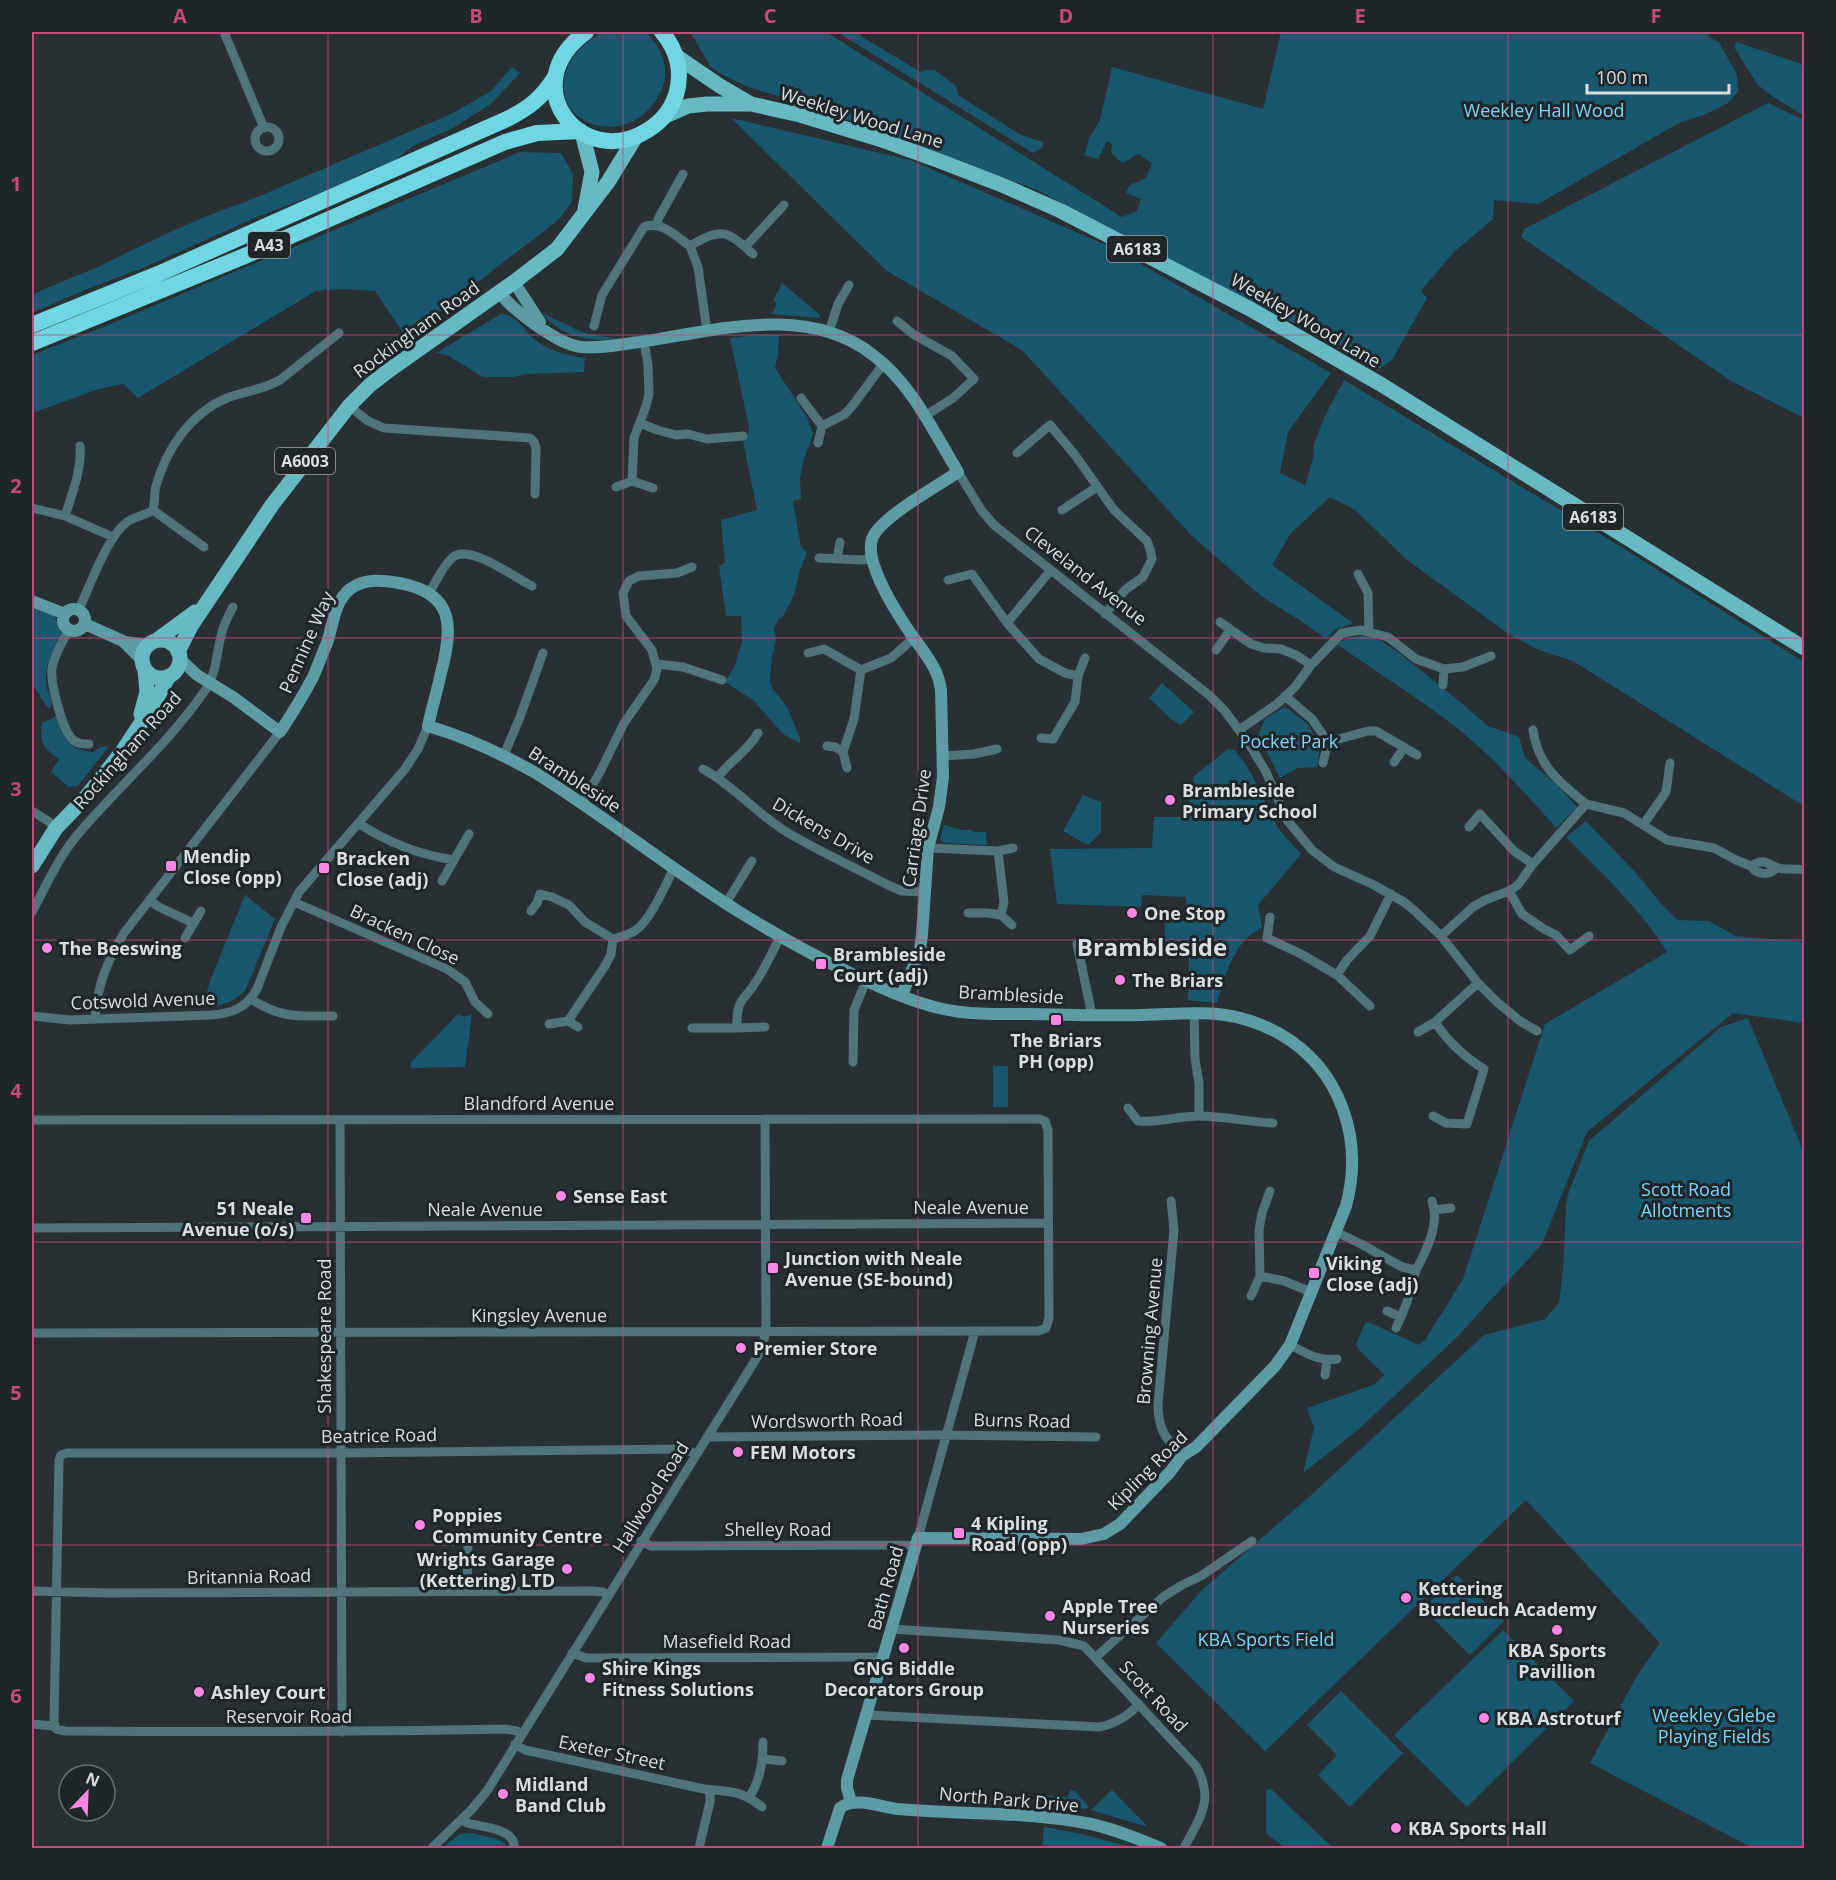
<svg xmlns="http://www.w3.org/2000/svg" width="1836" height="1880" font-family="'Open Sans',sans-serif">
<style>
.green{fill:#18576e}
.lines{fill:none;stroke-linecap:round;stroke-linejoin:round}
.street{stroke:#4f757a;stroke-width:9}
.secondary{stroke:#5d9ca4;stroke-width:12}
.primary{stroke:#67bac4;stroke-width:15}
.highway{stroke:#6fd6e2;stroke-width:16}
.grid{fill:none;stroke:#c84a7c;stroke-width:1.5;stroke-opacity:0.55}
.poi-dot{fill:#fb86e5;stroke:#1f262a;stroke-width:2}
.labels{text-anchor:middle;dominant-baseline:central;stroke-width:6;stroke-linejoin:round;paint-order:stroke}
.shield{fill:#1f262a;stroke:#a1a7a9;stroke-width:1.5}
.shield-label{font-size:16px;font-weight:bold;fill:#d9dee0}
.park-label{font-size:18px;fill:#7cd6fc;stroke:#1f262a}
.street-label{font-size:18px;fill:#d9dee0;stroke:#1f262a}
.poi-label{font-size:18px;font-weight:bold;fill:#d9dee0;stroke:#1f262a;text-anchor:start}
.district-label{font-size:24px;font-weight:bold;fill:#d9dee0;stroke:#1f262a}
.neatline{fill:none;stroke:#c84a7c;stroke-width:2}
.grid-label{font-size:20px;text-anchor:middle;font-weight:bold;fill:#c84a7c}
</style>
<rect width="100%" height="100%" fill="#283034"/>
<path class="green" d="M601,32h45c16,17 26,38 14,61 -32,63 -119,29 -91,-29 6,-13 21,-24 32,-32z
M690,32h136l296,185 15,-6 4,-12 -15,-6 4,-8 16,-7 6,-15 -14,-9 -15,9 -12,-10 1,-9 -5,-3 -9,18 -13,-4 4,-17 11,-18 12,-53 151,42 18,-77h426l2,5 10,5 18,33 1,17 -10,11 -24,12 -25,8 -141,81 -44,-4 -1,19 -40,34 -32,38 6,7 -35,62 -11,8h-3l-44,-26 -68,-32 -229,-120 -181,-68 -69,-18 -2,-6 -37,-11 -25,-12 -12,-8z
M837,32h19l8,6 57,34 4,-2h10l21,16 2,9 61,39 24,8 -1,6 -9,5z
M1737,42l67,23v51l-35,-22 -12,-10 -23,-37z
M512,67l8,6 -29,31 -38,24 -40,18 -19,15 -25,9 -41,20 -71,27 -112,50 -58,22 -55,24v-18c22,-11 45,-19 68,-29 49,-24 96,-48 148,-65l203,-87 40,-23z
M1768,103l36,17v298l-73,-37 -210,-144 3,-8z
M731,118l179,42 203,88 218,125 -43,59 -8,41 25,12 8,-26 1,-15 11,-28 19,-36 271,163 189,119v144l-231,-145 -34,-11 -29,-15 -104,-76 -51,-49 -25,-13 -39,36 -19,32 81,58 -19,7 -8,9 -22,-16 -43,-27 -70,-61 -169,-185 -135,-79z
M520,152l41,1 12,21 -1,28 -12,16 -17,14 -137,105 -31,-46 -33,-2 -26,2 -178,107 -15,-14 -24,5 -67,24v-58l76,-30z
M782,283l38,32v3l-48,-4 5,-11 -4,-2z
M542,313l42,20 33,6c-30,3 -55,-2 -75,-26z
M501,314c19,2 21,16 36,27 14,11 31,14 48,17l-1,14 -58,2 -13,3h-30l-36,-22 -11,-2z
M755,335h24l-1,19 -3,14 32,49 6,17 -10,28 -3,17 1,20 -8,2 8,46 6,5 -8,21 -5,22 -11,21 -5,4 -4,9 2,11 -4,16 -2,24 2,8 15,19 13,31v5l-17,-9 -30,-34 -28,-18 10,-17 7,-23 -1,-26h-15l-7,-50 6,-3 -4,-43 36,-10 -14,-69 5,-6 1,-8 -19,-89z
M32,608h7l15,7 8,18c-8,16 -18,32 -16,51 1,8 7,14 5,23l-3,1 -16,-24z
M1364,635l14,4 21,14 60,48 29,25 31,11 6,21 32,27 20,22 -21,21c-35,-40 -70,-79 -112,-110 -35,-26 -72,-49 -107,-74l9,-5z
M1162,683l32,29 -13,13 -10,-6 -22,-21z
M1285,707l23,17 12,23 -3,20 -19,1 -18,10 -22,-43 7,-16z
M57,716c10,24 8,33 36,36l8,-5 8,-1 -31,40 -9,1 -18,-15 8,-13c-16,-11 -20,-17 -17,-36z
M1228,749l7,1 13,18 32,63 21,23 -43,51 4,23c-29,13 -36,47 -45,75l-29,-3 1,-47h-25l1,-33 21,1v-24l-44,-2 -1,12 -84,-3 -7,-55 102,-1 2,-31h35v-18l5,-23z
M1083,795l18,7v30l-12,12h-3l-23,-13z
M1586,821l50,52 26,32 16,15 31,1 27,15 68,6v81l-71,-10 -146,119 -45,112 -84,92 -99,93 -56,44 11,-45 -7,-20 66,-23 12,-10 -25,-24 -4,-7 10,-23 53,24 6,-5 38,-61 82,-255 122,-72c-26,-43 -66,-79 -101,-115z
M944,825l18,5h10l1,2h13l1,13 -43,-2 -4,-4z
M245,895l30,24 -30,72c-12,11 -21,14 -37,16l-2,-11 4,-15z
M458,1014l6,3 8,-3 -7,53 -55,1 1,-6z
M1748,1018l56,135v695h-51l-163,-85 48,-89 22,-31 -134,-143 -261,251 -109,-108 46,-53 107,-93 175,-162 61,-16 14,-16 4,-33 3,-65 3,-14 20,-50 132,-114z
M993,1066h15v41h-15z
M1457,1575l47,46 -34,34 -47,-46z
M1503,1630l71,71 -107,106 -73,-72z
M1341,1691l62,62 -53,54 -32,-32 19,-20 -30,-30z
M1271,1789l62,59h-48l-19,-15v-43z
M1070,1790l5,1 14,16 -3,2 -42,-6v-8l24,2z
M1112,1790l36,37 -57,-17z
M1044,1827l34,6 57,15h-93z
M472,1833l25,6 8,5 1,4h-64l18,-14z"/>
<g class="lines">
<path class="street" d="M224,32l40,96
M255 139a12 12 0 1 1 24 0a12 12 0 1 1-24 0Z
M657,225l1,-6 25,-45
M690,246l8,21 9,64
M745,247l39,-42
M897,321l16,13 39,22 22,23 -21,19 -28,18
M594,326l8,-31 42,-68c17,-7 33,10 46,19 32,-19 36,-16 63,8
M829,332l9,-28 11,-19
M644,341l4,24 1,29 -3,12 -12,32 -2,43 21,7
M801,398l21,28 23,-12 8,-9 31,-42
M349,406l19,15 16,7 146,10 4,4 2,6 -1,46
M640,423l17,7 19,5 12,-1 19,5 36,-3
M818,443l4,-17
M1017,453l33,-28 25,30 39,55 33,31 3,8 2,10 -9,18 -18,13 -20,24
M958,472l24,39 12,14 215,170 15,15 24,32 18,30 21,48 25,30 22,17 38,17 32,18 12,10 25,24 37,47 19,19 23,19 17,10
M616,487l16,-6
M32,508l33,8 48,21
M153,510l51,37
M1062,510l35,-23
M65,516c7,-22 17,-47 15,-70
M819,558l43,2 11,-2
M837,559l3,-17
M1358,574l10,19 1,39
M948,580l24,-6 35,49 32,36 26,14 13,3 -3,26 -22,37 -12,-1
M429,593c7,-11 13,-26 23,-35 16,-16 63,20 80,28
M79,609c11,-23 28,-72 48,-87 8,-6 18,-6 26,-12 2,-8 1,-16 3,-24 10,-37 35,-73 71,-88 18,-7 36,-8 53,-18l59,-47
M1220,622l31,22 13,4 17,1 15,6 15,10
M1007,623l44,-53
M69,629c-6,12 -15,26 -17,39 -2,15 10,60 20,71 5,5 11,5 17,5
M1216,650l14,-20
M808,653l16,-4 37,21
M657,664l26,3 39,13
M861,670l30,-12 23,-20
M1078,676l7,-18
M1443,685l1,-16
M1285,696l27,23 16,23 40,-11h8l41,24
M1239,730l38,-26 18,-17 16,-22 31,-32 19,-3 27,7 28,22 28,10 19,-2 28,-11
M1533,730c5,36 26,52 53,74
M827,746l8,1 8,5 4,16
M843,752l11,-33 7,-49
M504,755l16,-38 23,-64
M943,756l31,-2 23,-5
M1394,762l10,-14
M1323,763l5,-21
M703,769c30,16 53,44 82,62 33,20 69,36 103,54l14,6 22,1
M718,777c12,-16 30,-26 40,-44
M582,803l18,-31 24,-49 30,-43 3,-11 -5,-19 -26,-34 -3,-23 6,-12 10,-5 38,-3 15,-6
M32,811l16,10 8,7
M358,823c29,19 62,32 96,37l15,-26
M1643,825l23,-33 4,-29
M1469,827l11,-13 34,37 19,13
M928,848l70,3 6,51 -3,13 11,10
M998,851l15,-3
M1751,866c15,-9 16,-1 28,2 8,2 17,0 25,2
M442,881l12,-21
M1509,891l13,23 22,15 12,6 14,15 19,-14
M149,900l10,7 34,16
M294,902l153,67 18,13 10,20 13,12
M726,903l26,-42
M531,911l6,-8 3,-9 12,3 17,8 16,17 28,17 -2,15 -6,12 -37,55
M32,912c14,-26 27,-56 47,-79 41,-48 91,-91 127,-144 11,-17 10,-34 15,-53 2,-10 7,-20 12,-29
M968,913h20l13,2
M1270,917l-3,21 34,16 36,21 10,-15 23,-24 21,-42
M1441,936l32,-29 12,-7 24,-9 9,-6 15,-21 53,-60 38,9 43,27 47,8 22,12 15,6c5,9 19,10 25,2
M185,938l16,-27
M613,939c8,-2 16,-4 23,-9 15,-11 29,-44 38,-62
M1077,944l15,71
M1337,975l33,31
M251,999c31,20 48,17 82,17
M1194,1013l1,46 4,24v33
M32,1016l38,4 142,-5c21,-2 34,-7 45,-26l24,-62 18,-35 106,-123 13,-20 10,-23
M95,1019c2,-34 12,-57 29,-86l156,-201
M549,1024l19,-3 10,6
M765,1027l-28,1c-1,-31 7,-26 20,-48 9,-14 16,-29 23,-43
M692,1028h45
M1418,1032l17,-10
M853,1062l1,-52 12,-29
M1128,1108l10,13c20,2 40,-5 61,-5 24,0 50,6 74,7
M1433,1116l13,7 21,1 17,-55c-21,-13 -36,-27 -49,-47l43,-39
M32,1120l1007,-1 6,2 3,9 1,188 -3,10 -8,3 -1006,2
M340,1120l2,612
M1270,1191l-8,22 -3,17 1,46 24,5 27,11
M1171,1201l3,29 -16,174c0,25 7,34 24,52
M1435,1210l16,-2
M32,1228l1015,-5
M1336,1232l25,12 41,23 14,3c11,-20 24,-47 16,-69
M1251,1296l9,-20
M1387,1311l14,6 6,-15 9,-32
M1396,1328l5,-11
M1290,1345c16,8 29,17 47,14
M1325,1375l2,-14
M707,1437l232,-2 157,2
M918,1538l57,-207
M439,1541h57
M641,1541l10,5h11l254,-1
M32,1591l75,2 486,-2 10,1 5,3
M467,1591l1,-50
M892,1629l167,11 25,6 112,120c19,34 4,51 -12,82
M572,1653l14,5 298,-1
M1096,1657l67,-60 19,-12 19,-9 51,-35
M867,1715l232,12c16,-3 29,-11 40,-23
M32,1724l22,2
M521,1734l-4,-3 -12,-2c-147,3 -293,3 -440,2l-9,-2 -2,-7 5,-262 2,-5 6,-2h274l338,-4 10,2 7,3
M515,1744l10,6 179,39c26,3 35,0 58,18
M763,1759l19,2
M749,1797c11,-15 14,-36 14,-55
M462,1819l5,4c14,4 49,5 47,25
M432,1848l40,-39 15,-18 274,-440 5,-20 -1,-212
M699,1848l11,-46v-12"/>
<path class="secondary" d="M514,282l26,40
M499,292c13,18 60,53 82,55 19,2 40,-3 59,-5 75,-11 167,-39 233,13 39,29 60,76 85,117 -20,14 -79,46 -86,67 -8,24 26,76 39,95 13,19 27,33 30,56l2,87 -4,30 -11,41 -6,87 -2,15 -18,45
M32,601l33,13
M63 620a11 11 0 1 1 22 0a11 11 0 1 1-22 0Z
M85,624l38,17 19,19
M124,642l23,3
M180,659l17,16 36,22 47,35c12,-18 23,-36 33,-55 5,-11 9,-23 14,-34 6,-18 7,-41 23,-54 15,-11 32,-9 49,-6 56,10 54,44 42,90 -4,18 -9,35 -13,53 38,11 72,27 106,46 71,44 136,97 207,141 34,21 70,41 107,59 29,14 62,30 95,37 28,6 57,5 86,5 37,1 75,2 112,1 54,-1 89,-9 139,19 61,35 84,106 66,172l-56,139 -15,21 -79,81 -14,9 -12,16 -50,52 -16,10 -23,5 -163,-1 -71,242v8l4,14
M827,1848l13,-40c14,-12 41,-1 58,1 64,6 129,2 193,15 24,5 47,15 70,24"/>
<path class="primary" d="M676,56l44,30 31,18
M665,116l23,-10 19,-2h44l49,11 79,24 58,21 65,25 59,26 189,98 132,76 422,263
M582,133l10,39 -7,37
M142 659a19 19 0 1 1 38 0a19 19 0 1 1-38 0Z
M157,640l38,-28
M178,652l13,-26 81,-121 77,-99 21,-21 18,-14 126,-89 43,-33 51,-67 27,-44
M141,714l6,-22 -2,-22
M32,866l24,-38 30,-31 36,-45 31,-47 16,-29"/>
<path class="highway" d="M586,32c-73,53 -4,140 62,98 13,-8 23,-20 28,-35 7,-23 1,-45 -14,-63
M32,325l126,-51 349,-155c22,-11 35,-21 48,-42
M32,343l215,-88 258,-113 32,-9 43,-2"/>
</g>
<path class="grid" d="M328,32v1816M623,32v1816M918,32v1816M1213,32v1816M1508,32v1816M32,335h1772M32,638h1772M32,940h1772M32,1242h1772M32,1545h1772"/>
<g class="poi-dot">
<circle cx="1170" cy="800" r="6"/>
<rect x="165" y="860" width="12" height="12" rx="3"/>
<rect x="318" y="862" width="12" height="12" rx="3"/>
<circle cx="1132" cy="913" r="6"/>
<circle cx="47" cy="948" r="6"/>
<rect x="815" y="958" width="12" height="12" rx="3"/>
<circle cx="1120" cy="980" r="6"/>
<rect x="1050" y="1014" width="12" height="12" rx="3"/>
<circle cx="561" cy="1196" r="6"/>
<rect x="300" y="1212" width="12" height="12" rx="3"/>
<rect x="767" y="1262" width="12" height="12" rx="3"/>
<rect x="1308" y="1267" width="12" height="12" rx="3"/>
<circle cx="741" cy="1348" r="6"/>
<circle cx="738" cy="1452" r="6"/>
<circle cx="420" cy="1525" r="6"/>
<rect x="953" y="1527" width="12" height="12" rx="3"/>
<circle cx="567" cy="1569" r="6"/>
<circle cx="1406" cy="1598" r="6"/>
<circle cx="1050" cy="1616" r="6"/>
<circle cx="1557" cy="1630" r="6"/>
<circle cx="904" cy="1648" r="6"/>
<circle cx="590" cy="1678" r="6"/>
<circle cx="199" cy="1692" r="6"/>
<circle cx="1484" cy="1718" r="6"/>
<circle cx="503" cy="1794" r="6"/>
<circle cx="1396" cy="1828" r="6"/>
</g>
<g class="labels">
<g class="shield">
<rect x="248" y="232" width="42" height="26" rx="4.5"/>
<rect x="1107" y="236" width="60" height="26" rx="4.5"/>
<rect x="275" y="448" width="60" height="26" rx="4.5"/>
<rect x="1563" y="504" width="60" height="26" rx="4.5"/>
</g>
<g class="shield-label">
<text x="269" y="245">A43</text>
<text x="1137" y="249">A6183</text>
<text x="305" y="461">A6003</text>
<text x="1593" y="517">A6183</text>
</g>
<g class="park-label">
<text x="1544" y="110">Weekley Hall Wood</text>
<text x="1289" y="741">Pocket Park</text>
<text x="1686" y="1189">Scott Road<tspan x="1686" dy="21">Allotments</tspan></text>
<text x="1266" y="1639">KBA Sports Field</text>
<text x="1714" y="1715">Weekley Glebe<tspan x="1714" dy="21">Playing Fields</tspan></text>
</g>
<g class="street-label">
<text transform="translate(862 117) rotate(17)">Weekley Wood Lane</text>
<text transform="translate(1306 320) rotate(30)">Weekley Wood Lane</text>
<text transform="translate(416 329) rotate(-36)">Rockingham Road</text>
<text transform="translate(1086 575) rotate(38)">Cleveland Avenue</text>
<text transform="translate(306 642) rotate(-66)">Pennine Way</text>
<text transform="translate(127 750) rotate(-48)">Rockingham Road</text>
<text transform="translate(575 779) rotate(33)">Brambleside</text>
<text transform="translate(916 828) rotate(-82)">Carriage Drive</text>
<text transform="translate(824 830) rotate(30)">Dickens Drive</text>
<text transform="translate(405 934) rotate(25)">Bracken Close</text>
<text transform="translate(1011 994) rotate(3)">Brambleside</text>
<text transform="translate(143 1000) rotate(-2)">Cotswold Avenue</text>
<text x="539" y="1103">Blandford Avenue</text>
<text x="971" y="1207">Neale Avenue</text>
<text x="485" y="1209">Neale Avenue</text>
<text x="539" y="1315">Kingsley Avenue</text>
<text transform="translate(1149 1331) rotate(-85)">Browning Avenue</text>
<text transform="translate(324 1336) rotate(-90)">Shakespeare Road</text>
<text transform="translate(827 1420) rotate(-1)">Wordsworth Road</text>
<text transform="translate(1022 1420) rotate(1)">Burns Road</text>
<text transform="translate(379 1435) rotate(-1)">Beatrice Road</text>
<text transform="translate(1147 1470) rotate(-45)">Kipling Road</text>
<text transform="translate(650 1497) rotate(-58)">Hallwood Road</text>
<text x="778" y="1529">Shelley Road</text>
<text transform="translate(249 1576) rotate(-1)">Britannia Road</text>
<text transform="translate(885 1588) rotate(-74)">Bath Road</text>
<text x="727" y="1641">Masefield Road</text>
<text transform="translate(1154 1696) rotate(47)">Scott Road</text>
<text x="289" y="1716">Reservoir Road</text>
<text transform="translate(612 1752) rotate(12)">Exeter Street</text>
<text transform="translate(1009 1799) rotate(5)">North Park Drive</text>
</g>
<g class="poi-label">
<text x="1182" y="790">Brambleside<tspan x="1182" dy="21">Primary School</tspan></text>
<text x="183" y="856">Mendip<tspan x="183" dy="21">Close (opp)</tspan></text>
<text x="336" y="858">Bracken<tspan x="336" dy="21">Close (adj)</tspan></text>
<text x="1144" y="913">One Stop</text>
<text x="59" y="948">The Beeswing</text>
<text x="833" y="954">Brambleside<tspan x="833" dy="21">Court (adj)</tspan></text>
<text x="1132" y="980">The Briars</text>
<text x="1056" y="1040" text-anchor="middle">The Briars<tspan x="1056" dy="21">PH (opp)</tspan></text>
<text x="573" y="1196">Sense East</text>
<text x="294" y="1208" text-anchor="end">51 Neale<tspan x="294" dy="21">Avenue (o/s)</tspan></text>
<text x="785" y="1258">Junction with Neale<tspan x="785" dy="21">Avenue (SE-bound)</tspan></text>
<text x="1326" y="1263">Viking<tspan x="1326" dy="21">Close (adj)</tspan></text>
<text x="753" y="1348">Premier Store</text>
<text x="750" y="1452">FEM Motors</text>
<text x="432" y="1515">Poppies<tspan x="432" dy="21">Community Centre</tspan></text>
<text x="971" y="1523">4 Kipling<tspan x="971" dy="21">Road (opp)</tspan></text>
<text x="555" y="1559" text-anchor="end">Wrights Garage<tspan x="555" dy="21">(Kettering) LTD</tspan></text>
<text x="1418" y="1588">Kettering<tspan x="1418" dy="21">Buccleuch Academy</tspan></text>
<text x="1062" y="1606">Apple Tree<tspan x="1062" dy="21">Nurseries</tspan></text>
<text x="1557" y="1650" text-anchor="middle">KBA Sports<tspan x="1557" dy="21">Pavillion</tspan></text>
<text x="602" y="1668">Shire Kings<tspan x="602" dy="21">Fitness Solutions</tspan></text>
<text x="904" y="1668" text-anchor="middle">GNG Biddle<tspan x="904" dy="21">Decorators Group</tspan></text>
<text x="211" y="1692">Ashley Court</text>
<text x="1496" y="1718">KBA Astroturf</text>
<text x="515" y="1784">Midland<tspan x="515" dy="21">Band Club</tspan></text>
<text x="1408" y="1828">KBA Sports Hall</text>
</g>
<g class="district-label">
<text x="1152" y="946">Brambleside</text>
</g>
</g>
<rect width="1836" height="1880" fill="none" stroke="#1f262a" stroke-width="66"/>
<g transform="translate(87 1793) rotate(23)"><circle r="28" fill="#1f262a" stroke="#697073" stroke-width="1.5"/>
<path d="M0-4.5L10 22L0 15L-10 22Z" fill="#fb86e5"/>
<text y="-9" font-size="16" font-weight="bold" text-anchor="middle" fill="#d9dee0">N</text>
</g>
<path d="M1587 84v9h142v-9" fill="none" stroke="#d9dee0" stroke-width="3"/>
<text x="1596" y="84" font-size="18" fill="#d9dee0" stroke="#1f262a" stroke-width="4.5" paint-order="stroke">100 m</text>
<rect x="33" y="33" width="1770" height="1814" class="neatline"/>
<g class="grid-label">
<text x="180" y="23">A</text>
<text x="476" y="23">B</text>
<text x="770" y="23">C</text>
<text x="1066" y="23">D</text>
<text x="1360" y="23">E</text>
<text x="1656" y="23">F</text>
<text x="16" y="191">1</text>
<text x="16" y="493">2</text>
<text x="16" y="796">3</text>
<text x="16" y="1098">4</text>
<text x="16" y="1400">5</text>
<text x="16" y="1703">6</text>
</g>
</svg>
